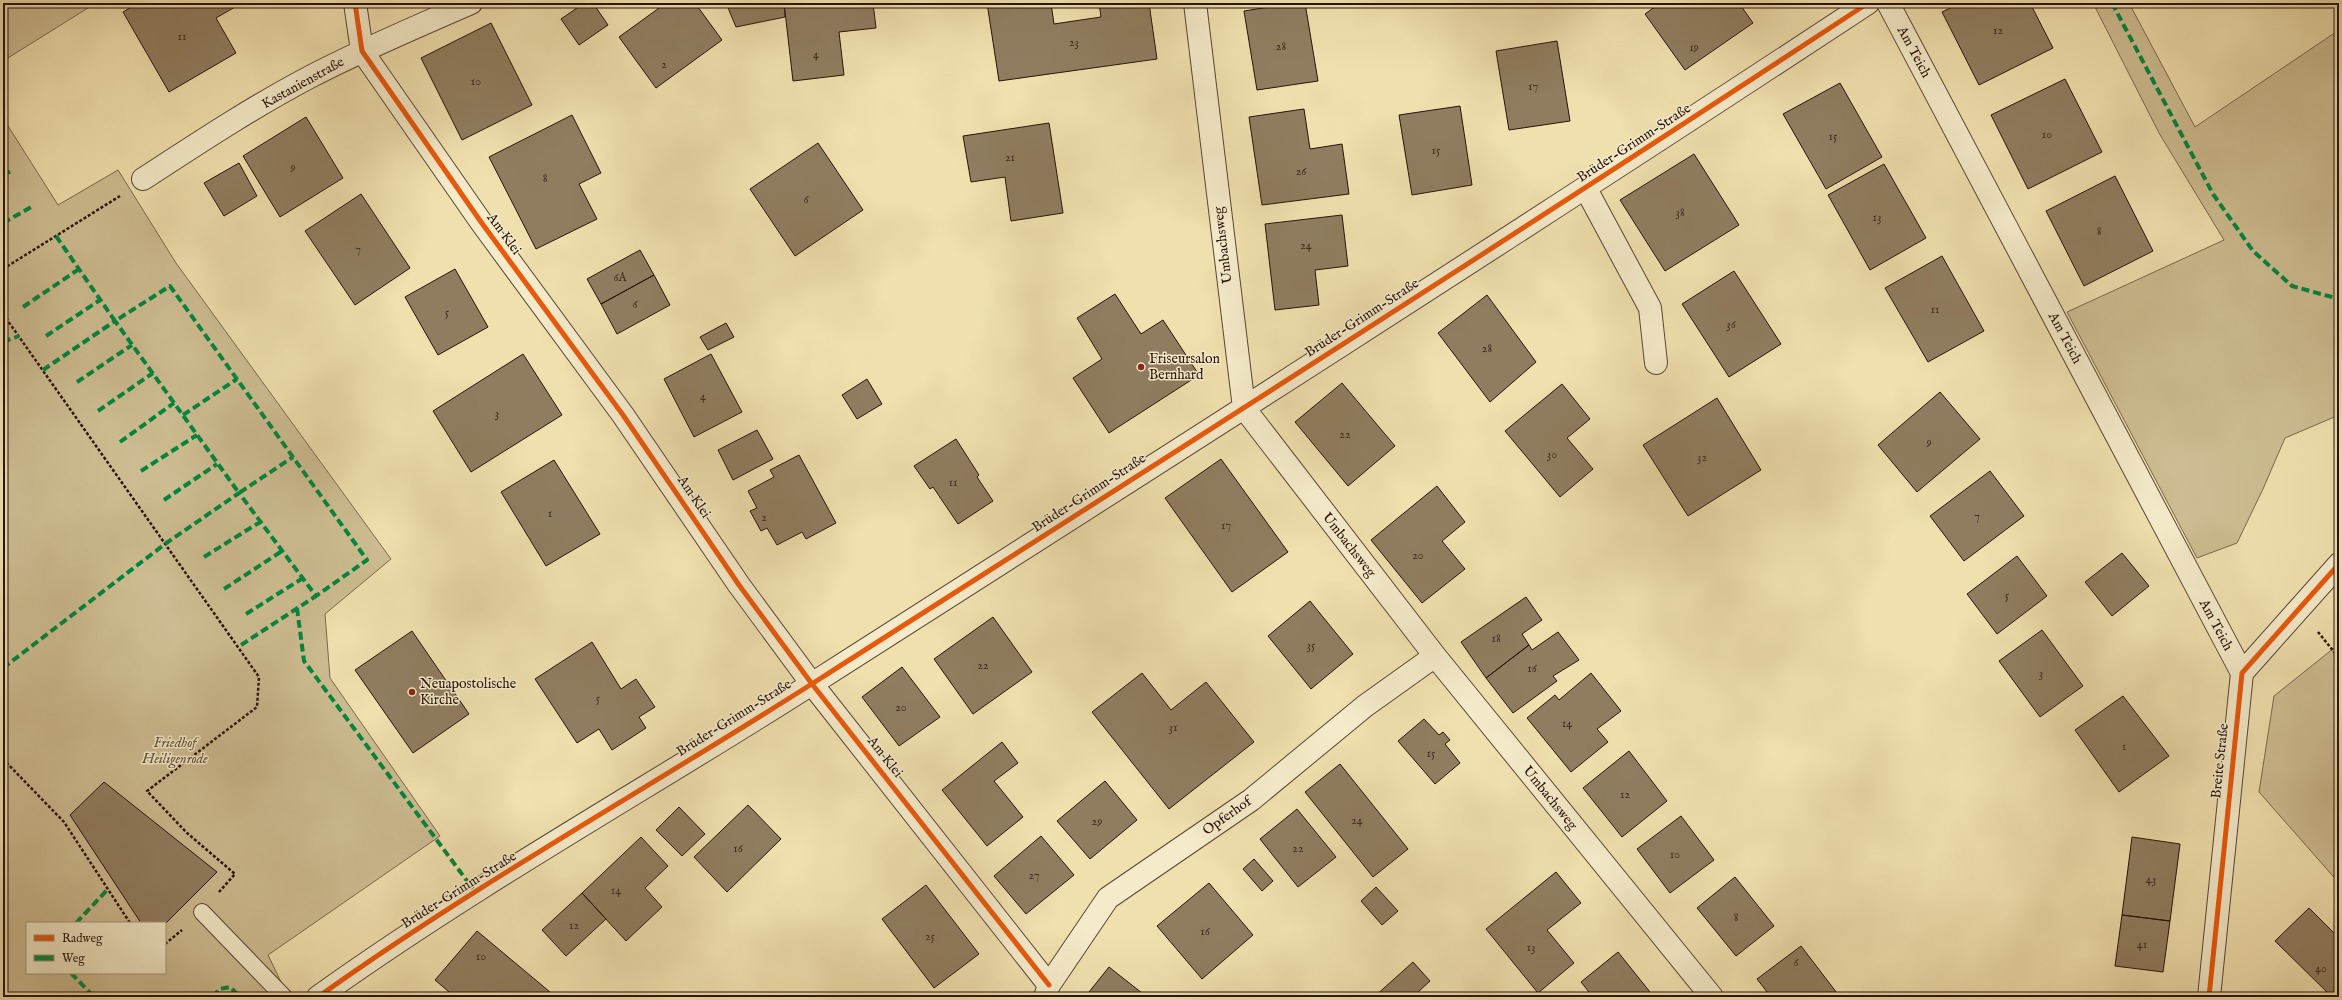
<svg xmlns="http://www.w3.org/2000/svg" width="2342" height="1000" font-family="'IM FELL English',serif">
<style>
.green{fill:#cebd92;stroke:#7a684e;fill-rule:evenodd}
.building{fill:#907d60;stroke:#27120b}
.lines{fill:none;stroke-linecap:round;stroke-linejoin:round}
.service-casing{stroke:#594634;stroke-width:18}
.minor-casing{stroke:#594634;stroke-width:24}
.path{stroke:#27120b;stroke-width:2.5;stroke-dasharray:3 2;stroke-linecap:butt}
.service{stroke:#f5ebca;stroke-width:16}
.minor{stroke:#f5ebca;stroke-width:22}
.quiet{stroke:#00873e;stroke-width:4;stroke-dasharray:8 4;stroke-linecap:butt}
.cycleway-casing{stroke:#f5ebca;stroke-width:8}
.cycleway{stroke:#e8590c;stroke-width:5}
.poi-dot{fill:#8f2418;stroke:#f5ebca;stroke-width:1.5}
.labels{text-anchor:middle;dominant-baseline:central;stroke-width:3;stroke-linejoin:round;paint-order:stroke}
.number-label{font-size:12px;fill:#412d20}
.street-label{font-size:14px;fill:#27120b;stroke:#f5ebca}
.poi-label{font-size:14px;fill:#27120b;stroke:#f5ebca;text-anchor:start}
.park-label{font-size:14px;font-style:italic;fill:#614e3a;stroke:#f5ebca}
</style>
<rect width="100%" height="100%" fill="#f0e0ae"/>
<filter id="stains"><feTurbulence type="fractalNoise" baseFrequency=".005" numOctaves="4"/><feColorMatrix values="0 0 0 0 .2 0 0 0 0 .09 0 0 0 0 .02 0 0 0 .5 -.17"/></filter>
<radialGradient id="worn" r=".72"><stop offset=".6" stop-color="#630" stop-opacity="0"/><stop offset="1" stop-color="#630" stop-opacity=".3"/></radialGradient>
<path class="green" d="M3,3h93l-93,58z
M2093,3h36l66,124 144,-97v385l-54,23 -22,51 -26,54 -40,15 -130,-246 157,-72 -65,-107z
M3,118l55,87 60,-35 58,93 215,296 -66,55 5,64 110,158 -172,119 13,27 -15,15h-263zM27,923h138v50h-138z
M2339,644v239l-80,-91 15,-96z"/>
<path class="building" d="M138,3h104l-26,15 20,35 -67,39 -46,-80z
M584,3h9l15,22 -29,20 -18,-26z
M666,3h29l27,37 -66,48 -37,-51z
M726,3h58l1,14 -49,10z
M784,3h89l3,25 -37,4 5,43 -51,6z
M987,3h64l3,21 47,-7 -2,-14h50l8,56 -158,22z
M1294,3h11l13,78 -61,9 -13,-79z
M1660,3h79l14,20 -68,47 -40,-56z
M1960,3h70l23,45 -74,37 -37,-73z
M491,23l41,82 -70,35 -41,-82z
M1557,41l13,80 -61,9 -13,-79z
M2065,79l37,73 -74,37 -37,-74z
M1840,83l42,74 -56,32 -43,-75z
M1460,106l12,79 -60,10 -13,-80z
M1304,109l6,40 32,-5 7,50 -87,11 -13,-88z
M572,115l29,58 -22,11 18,35 -61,30 -47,-92z
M306,117l37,61 -63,39 -37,-61z
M1049,123l14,90 -52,8 -6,-44 -34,5 -8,-46z
M818,143l45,67 -68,46 -45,-67z
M1694,154l45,71 -74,46 -45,-71z
M239,163l18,33 -33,20 -20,-33z
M1884,164l42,74 -56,32 -42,-75z
M2115,176l38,75 -69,35 -38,-75z
M361,194l49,74 -55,37 -50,-74z
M1342,215l6,51 -33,4 4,35 -44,5 -10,-86z
M640,250l14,25 -53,29 -14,-25z
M1942,256l42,75 -56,31 -43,-74z
M455,269l33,58 -50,28 -33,-58z
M1734,271l47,73 -52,33 -47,-73z
M654,275l16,30 -53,29 -16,-30z
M1115,294l26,40 22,-14 36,55 -90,58 -36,-55 29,-19 -25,-41z
M1487,295l49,67 -46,40 -52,-69z
M726,323l8,14 -26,13 -8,-13z
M523,354l39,61 -91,57 -38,-61z
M711,354l31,58 -48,25 -30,-58z
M867,379l15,25 -25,15 -15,-24z
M1342,383l53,63 -47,40 -53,-64z
M1562,384l28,35 -23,19 26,31 -33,28 -55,-66z
M1940,392l40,47 -63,53 -39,-47z
M1717,398l44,72 -73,46 -45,-71z
M757,430l16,29 -40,21 -15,-30z
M956,439l23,36 -2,2 16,24 -35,23 -25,-37 -3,2 -16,-23z
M799,455l37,68 -30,16 -4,-7 -25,13 -10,-17 -6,3 -11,-20 7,-3 -9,-17 26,-14 -4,-7z
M1221,459l67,93 -56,40 -67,-94z
M554,460l46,74 -54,32 -45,-74z
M1990,471l34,45 -60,45 -34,-45z
M1437,486l28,36 -23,19 23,28 -43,34 -51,-63z
M2122,553l27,33 -37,30 -27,-34z
M2017,556l30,40 -50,38 -30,-40z
M1526,597l16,23 -20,14 7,11 -43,33 -25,-36z
M1310,601l43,53 -42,35 -43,-53z
M993,617l39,55 -59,42 -39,-55z
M2042,630l41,56 -43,31 -41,-56z
M412,631l57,83 -56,39 -58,-83z
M1558,632l21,28 -26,16 4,5 -44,32 -27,-35 43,-33 3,5z
M592,642l29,47 15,-10 19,28 -16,10 7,11 -34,22 -13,-21 -22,14 -42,-64z
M902,667l38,50 -41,29 -37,-49z
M1142,673l29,37 35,-28 48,60 -85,67 -77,-97z
M1591,673l30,38 -24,18 11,13 -37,30 -44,-54 28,-23 4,5z
M2123,696l46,60 -50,36 -44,-62z
M1424,719l15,16 4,-3 7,8 -5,4 15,19 -25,21 -37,-43z
M1002,742l16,21 -24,18 29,36 -36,29 -45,-56z
M1629,751l38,50 -45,36 -39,-49z
M1340,764l68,85 -35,28 -68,-85z
M1105,781l32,39 -47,39 -33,-38z
M104,782l113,90 -52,52 -24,-1 -71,-108z
M748,805l33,34 -54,53 -33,-35z
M679,807l26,27 -23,22 -26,-26z
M1297,809l39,48 -38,30 -38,-48z
M1681,816l33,44 -44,33 -33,-44z
M1041,836l33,39 -48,39 -32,-38z
M641,837l27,29 -23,22 17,19 -36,34 -44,-48z
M2132,837l48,7 -10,77 -48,-6z
M1254,859l19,22 -11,10 -19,-22z
M1556,872l25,31 -34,27 27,33 -36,30 -52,-64z
M1735,877l39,49 -38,30 -39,-48z
M1209,883l44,52 -51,44 -45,-53z
M926,885l53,69 -45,34 -52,-69z
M1376,887l22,24 -16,14 -21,-24z
M582,893l24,26 -40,37 -24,-26z
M2309,908l30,30v57l-2,2h-5l-57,-56z
M2122,915l48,6 -7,51 -48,-6z
M477,931l73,61 -4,5h-91l-20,-17z
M1801,946l39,51h-69l-14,-18z
M1618,952l36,45h-61l-12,-15z
M1413,962l17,19 -13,12 4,4h-47z
M1109,967l38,30h-62z"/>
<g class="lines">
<g class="service-casing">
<path id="service" d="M202,912l82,85"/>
</g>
<g class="minor-casing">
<path id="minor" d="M355,3l7,48 119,171 142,193 116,170 73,99 237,301
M1195,3l49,405 191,248 277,341
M1888,3l354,670
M143,179c54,-35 108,-71 165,-101 53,-28 108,-51 163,-75
M1586,189l64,119 6,55
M318,997c161,-115 334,-211 500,-317 351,-224 702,-448 1050,-677
M1045,997l4,-12 59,-87 143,-98 114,-94 70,-50
M2209,997l33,-324 97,-109"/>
</g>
<path class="path" d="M3,269l117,-73
M3,314l256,363 -2,30 -110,84 40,42 48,41 -16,18
M2318,632l21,26
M3,759l61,63 66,101
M165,944l17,-14"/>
<use href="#service" class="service"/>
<use href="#minor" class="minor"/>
<path class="quiet" d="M2112,3l101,191 40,57 39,35 47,13
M3,175l8,-4
M3,223l30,-17
M56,236l59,85 55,-35 197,274 -51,36
M23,307l56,-38
M3,316l1,-1
M46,336l54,-36
M3,342l16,-6
M43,370l72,-49 124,172 54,-36
M77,382l55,-37
M98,411l55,-38
M183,415l54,-36
M120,442l54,-39
M141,471l56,-36
M164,500l53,-36
M204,557l56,-35
M224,589l58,-38
M297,608l7,53 172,232
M246,614l57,-36
M3,668l162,-124 74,-51 77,103 -78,51
M76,923l32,-34
M71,973l23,24
M213,997l6,-8 11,-2 10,10"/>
<g class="cycleway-casing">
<path id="cycleway" d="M355,3l7,48 119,171 142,193 116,170 73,99 237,301
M318,997c161,-115 334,-211 500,-317 351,-224 702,-448 1050,-677
M2209,997l33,-324 97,-109"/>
</g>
<use href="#cycleway" class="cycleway"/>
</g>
<g class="poi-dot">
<circle cx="1141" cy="367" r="4"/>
<circle cx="412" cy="692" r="4"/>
</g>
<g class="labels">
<g class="number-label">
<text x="1998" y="30">12</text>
<text x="182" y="36">11</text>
<text x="1074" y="42">23</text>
<text x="1281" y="46">28</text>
<text x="1694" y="47">19</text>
<text x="816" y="54">4</text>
<text x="664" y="64">2</text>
<text x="476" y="81">10</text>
<text x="1533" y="86">17</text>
<text x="2047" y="134">10</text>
<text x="1833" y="136">15</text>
<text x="1436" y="150">15</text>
<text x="1010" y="157">21</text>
<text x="293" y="167">9</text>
<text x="1301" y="171">26</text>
<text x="545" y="178">8</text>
<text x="806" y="199">6</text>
<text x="1680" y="212">38</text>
<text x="1877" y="217">13</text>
<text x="2099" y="231">8</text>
<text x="1306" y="245">24</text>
<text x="358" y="249">7</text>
<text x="620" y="277">6A</text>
<text x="635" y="304">6</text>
<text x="1935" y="309">11</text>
<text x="447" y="312">5</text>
<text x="1731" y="324">36</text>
<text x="1487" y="348">28</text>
<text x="703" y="396">4</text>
<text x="497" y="413">3</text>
<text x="1345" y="434">22</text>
<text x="1929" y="442">9</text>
<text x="1552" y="454">30</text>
<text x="1702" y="457">32</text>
<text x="953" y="482">11</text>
<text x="550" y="513">1</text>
<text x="1977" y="516">7</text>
<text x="764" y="517">2</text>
<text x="1226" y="525">17</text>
<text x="1418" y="555">20</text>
<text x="2007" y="595">5</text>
<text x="1496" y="638">18</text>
<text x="1311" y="645">35</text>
<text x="983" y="665">22</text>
<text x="1532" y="668">16</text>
<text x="2041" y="673">3</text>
<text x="598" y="698">5</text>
<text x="901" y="707">20</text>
<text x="1567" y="723">14</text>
<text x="1173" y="727">31</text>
<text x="2124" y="746">1</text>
<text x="1431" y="753">15</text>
<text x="1625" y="794">12</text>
<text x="1357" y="820">24</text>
<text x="1097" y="821">29</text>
<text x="738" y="848">16</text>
<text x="1298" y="848">22</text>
<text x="1675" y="854">10</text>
<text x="1034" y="875">27</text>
<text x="2151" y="879">43</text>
<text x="616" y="890">14</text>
<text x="1736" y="917">8</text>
<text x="574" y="925">12</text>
<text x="1205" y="931">16</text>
<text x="930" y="936">25</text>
<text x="2142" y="944">41</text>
<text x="1531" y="947">13</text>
<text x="481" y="956">10</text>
<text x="1796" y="962">6</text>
<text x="2321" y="968">40</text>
</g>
<g class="street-label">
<text transform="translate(1914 52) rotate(62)">Am Teich</text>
<text transform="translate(303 83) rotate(-29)">Kastanienstraße</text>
<text transform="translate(1634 143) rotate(-33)">Brüder-Grimm-Straße</text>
<text transform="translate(504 234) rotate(54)">Am Klei</text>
<text transform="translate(1223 245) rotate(-97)">Umbachsweg</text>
<text transform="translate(1362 318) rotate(-33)">Brüder-Grimm-Straße</text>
<text transform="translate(2065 338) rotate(62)">Am Teich</text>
<text transform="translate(1089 493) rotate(-33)">Brüder-Grimm-Straße</text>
<text transform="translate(694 497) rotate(56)">Am Klei</text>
<text transform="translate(1349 545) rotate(52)">Umbachsweg</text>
<text transform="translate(2216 625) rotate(62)">Am Teich</text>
<text transform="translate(734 718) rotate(-32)">Brüder-Grimm-Straße</text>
<text transform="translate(885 757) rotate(52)">Am Klei</text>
<text transform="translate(2220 761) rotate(-84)">Breite Straße</text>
<text transform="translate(1550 798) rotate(51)">Umbachsweg</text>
<text transform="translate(1227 816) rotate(-35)">Opferhof</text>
<text transform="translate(459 890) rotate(-32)">Brüder-Grimm-Straße</text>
</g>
<g class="poi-label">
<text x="1149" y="359">Friseursalon<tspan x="1149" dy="16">Bernhard</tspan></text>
<text x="420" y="684">Neuapostolische<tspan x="420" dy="16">Kirche</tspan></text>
</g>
<g class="park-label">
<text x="175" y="743">Friedhof<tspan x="175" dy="16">Heiligenrode</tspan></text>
</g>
</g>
<rect width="2342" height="1000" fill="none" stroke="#f0e0ae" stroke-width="16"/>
<rect x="4" y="4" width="2334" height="992" fill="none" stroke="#27120b" stroke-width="2"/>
<rect x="8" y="8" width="2326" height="984" fill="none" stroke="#27120b"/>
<rect x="26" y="922" width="140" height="52" fill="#f5ebca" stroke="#a3947e"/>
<rect x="34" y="935" width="20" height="6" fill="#e8590c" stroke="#a3947e"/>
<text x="62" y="942" font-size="12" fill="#27120b">Radweg</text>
<rect x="34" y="955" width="20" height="6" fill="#00873e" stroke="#a3947e"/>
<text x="62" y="962" font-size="12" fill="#27120b">Weg</text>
<rect width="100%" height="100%" filter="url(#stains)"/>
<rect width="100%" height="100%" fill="url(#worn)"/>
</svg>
